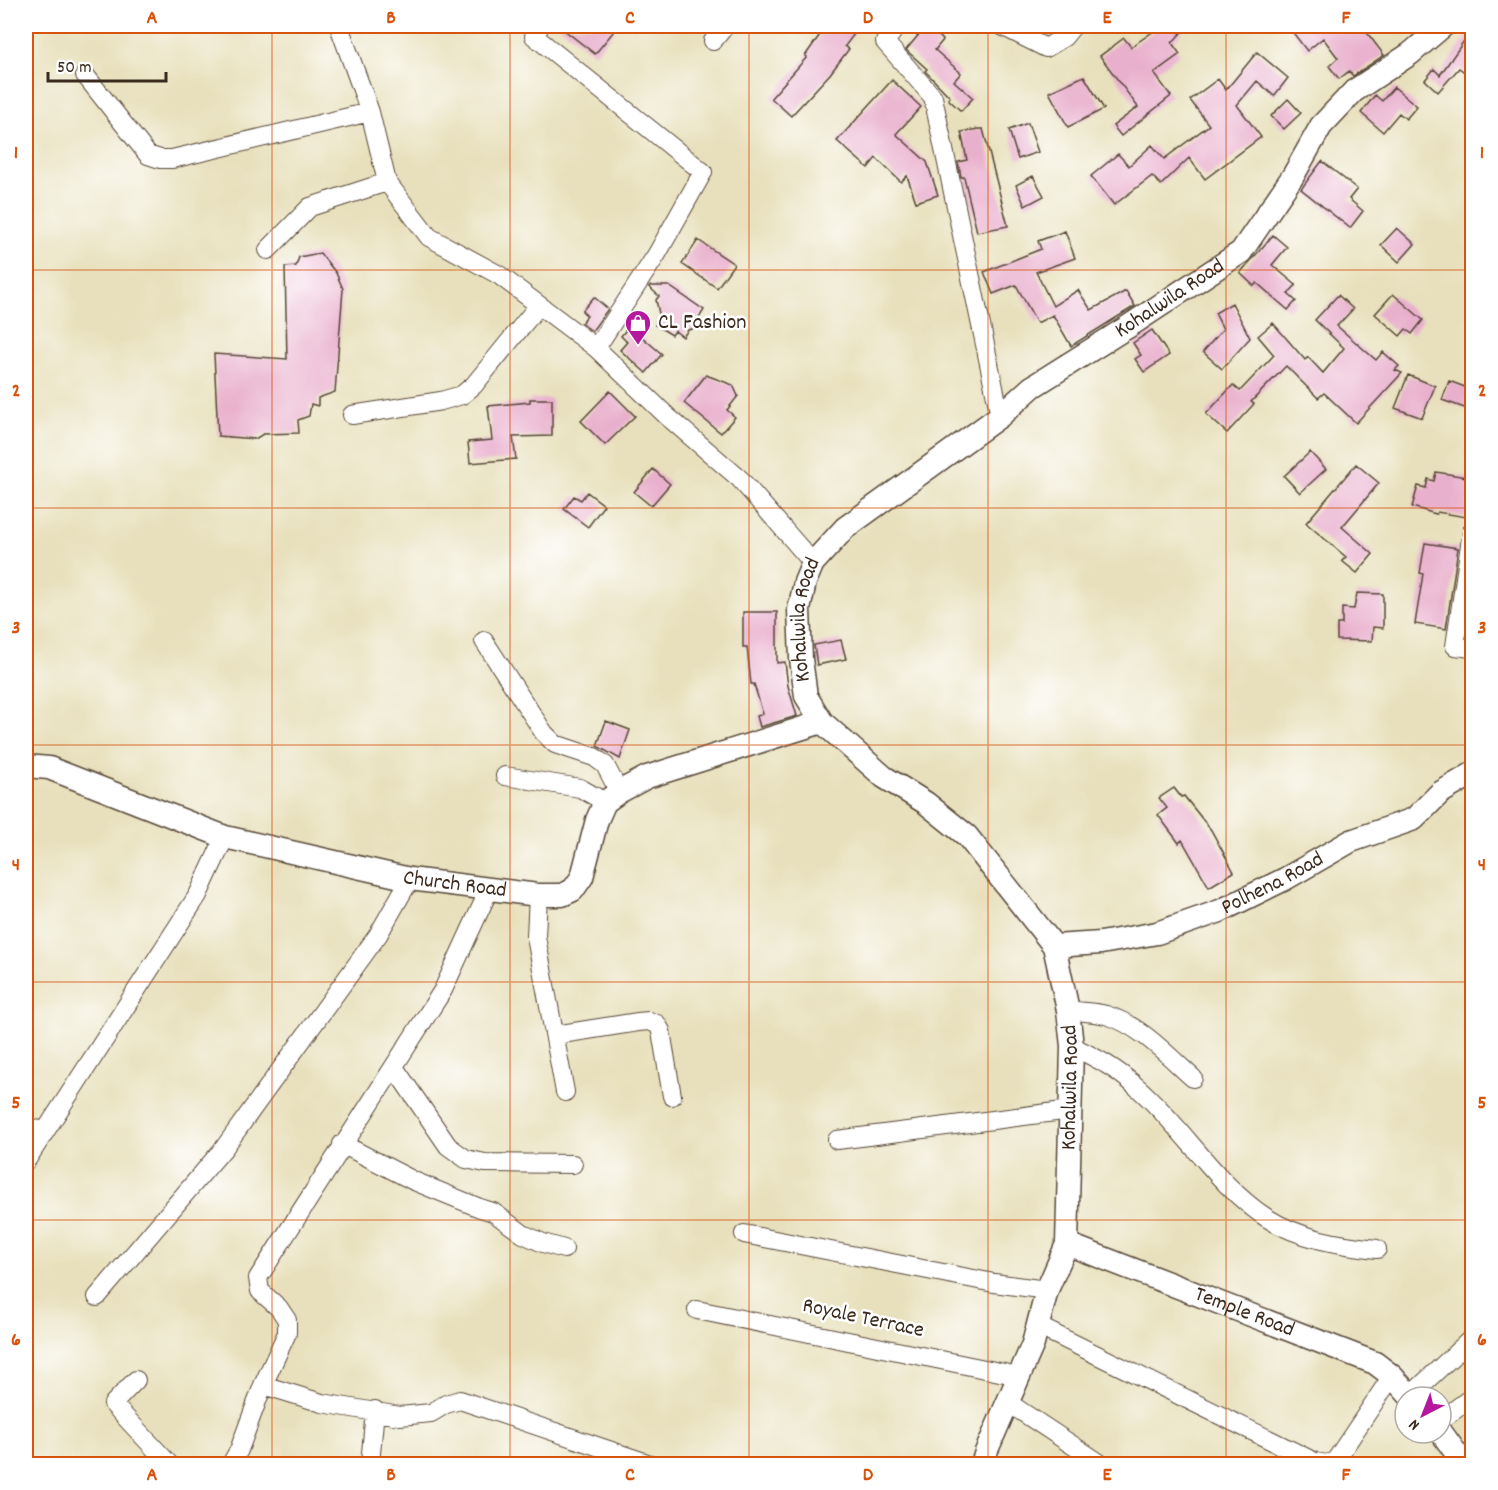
<svg xmlns="http://www.w3.org/2000/svg" width="1498" height="1490" font-family="Dekko,sans-serif">
<style>
.building{fill:#e9b0cd}
.lines{fill:none;stroke-linecap:round;stroke-linejoin:round}
.minor-casing{stroke:#554536;stroke-width:20}
.tertiary-casing{stroke:#554536;stroke-width:25}
.minor{stroke:#fff;stroke-width:18}
.tertiary{stroke:#fff;stroke-width:22}
.grid{fill:none;stroke:#d7540e;stroke-width:1.5;stroke-opacity:0.55}
.labels{text-anchor:middle;dominant-baseline:central;stroke-width:5;stroke-linejoin:round;paint-order:stroke}
.street-label{font-size:22px;fill:#3b2a1e;stroke:#fff}
.poi-label{font-size:22px;fill:#3b2a1e;stroke:#fff;text-anchor:start}
.neatline{fill:none;stroke:#d7540e;stroke-width:2}
.grid-label{font-size:20px;text-anchor:middle;font-weight:bold;fill:#d7540e}
</style>
<rect width="100%" height="100%" fill="#fff"/>
<filter id="ink" filterUnits="userSpaceOnUse"><feTurbulence type="fractalNoise" baseFrequency=".0167" numOctaves="2"/><feDisplacementMap in="SourceGraphic" scale="12" xChannelSelector="R" yChannelSelector="G"/><feConvolveMatrix kernelMatrix="1 2 1 2 8 2 1 2 1" color-interpolation-filters="sRGB"/></filter>
<filter id="wash" filterUnits="userSpaceOnUse"><feTurbulence type="fractalNoise" baseFrequency=".008" numOctaves="4" result="noise"/><feDisplacementMap in="SourceGraphic" scale="24" xChannelSelector="R" yChannelSelector="G"/><feGaussianBlur stdDeviation="1.35" result="paint"/><feColorMatrix in="noise" values="0 0 0 0 0 0 0 0 0 0 0 0 0 0 0 0 0 1.4 0 .05"/><feComposite in="paint" operator="in"/></filter>
<g filter="url(#wash)">
<rect width="100%" height="100%" fill="#e8e0bc"/>
<g id="blocks">
<path class="building" d="M559,26h47l8,5 -19,23z
M826,26h34l-15,20 4,3 -19,25 -39,42 -20,-18 36,-41 -2,-1z
M926,26h22l-9,10 4,4 -8,10 26,23 -7,8 19,17 -12,13 -13,-12 2,-2 -25,-26 2,-2 -21,-19z
M1161,26h26l-15,17 8,11 -26,19 17,23 -50,40 -8,-10 25,-19 -38,-51 24,-18 7,9z
M1288,26h74l22,29 -31,21 -4,-5 -10,8 -10,-13 9,-8 -15,-20 -16,13z
M1473,28v39l-6,7 -8,-6 -21,24 -13,-12 9,-11 6,6z
M1257,52l31,26 -14,18 -17,-15 -20,24 24,32 -56,42 -16,-21 -28,27 -9,-9 -38,29 -23,-29 27,-22 11,12 23,-21 12,14 45,-34 -19,-25 28,-21 8,11z
M1084,76l20,33 -36,18 -19,-35z
M892,80l29,27 -25,27 31,28 11,33 -22,7 -9,-26 -6,6 -25,-24 -8,10 -31,-27z
M1394,87l23,19 -11,13 -7,-6 -16,19 -22,-19 14,-18 7,6z
M1288,99l13,14 -17,16 -13,-13z
M1028,123l10,29 -20,7 -9,-29z
M978,129h5l25,97 -31,6 -13,-55h-3l-3,-15 9,-2 -6,-28z
M1322,161l35,28 -8,10 14,12 -13,17 -49,-39z
M1033,176l11,20 -19,10 -9,-21z
M1397,228l18,16 -16,18 -18,-17z
M1065,231l10,27 -39,14 17,34 25,-16 13,20 35,-19 9,15 -64,40 -18,-31 -16,8 -21,-38 -23,9 -9,-22 57,-23 -3,-8z
M1273,235l14,12 -15,18 24,20 -8,9 8,7 -8,9 -31,-27 -3,3 -14,-13z
M698,240l36,24 -17,24 -35,-24z
M320,253l16,20 7,16 -8,103 -17,6v8l-7,-2 -2,12 -11,4 1,13 -36,1 -8,5 -37,-3 -4,-82 73,5 -2,-92 11,-1 3,-9z
M650,286h19l35,24 -12,19 -4,1 -5,7 -8,-6 -3,4 -17,-10 5,-7 -4,-18 3,-4 -10,-9z
M1393,294l30,26 -11,14 -6,-5 -6,7 -25,-22z
M1338,295l15,14 -16,17 39,34 7,-8 16,14 -4,4 7,3 -46,50 -32,-30 -6,5 -32,-32 -35,36 3,2 -27,29 -21,-19 27,-29 7,6 34,-36 -16,-19 15,-13 32,37 3,-3 15,16 21,-25 -29,-28z
M594,297l14,12 -16,22 -11,-8 6,-7 -5,-5z
M1232,303l18,35 -28,31 -19,-17 20,-23 -8,-16z
M629,326l33,28 -16,19 -26,-23 7,-8 -6,-6z
M1152,330l17,25 -25,17 -9,-13 6,-4 -8,-12z
M706,375l27,10 5,11 -11,14 8,7 -14,16 -37,-30z
M1408,375l27,11 -13,32 -27,-10z
M1449,381l24,9v21l-31,-11z
M610,391l25,25 -30,29 -24,-24z
M530,399h22v37l-39,1 3,22 -46,4 -2,-21 24,-2 -4,-34 42,-4z
M1310,452l16,17 -26,24 -16,-17z
M1356,464l23,19 -37,44 31,27 -16,19 -15,-12 4,-4 -40,-34z
M653,469l17,15 -19,22 -17,-14z
M1436,472l37,6 -7,39 -29,-5 -1,2 -24,-7 6,-21 8,2 2,-9 6,2z
M587,492l17,13 -16,22 -24,-18 10,-13 7,4z
M1425,543l33,5 -12,81 -31,-5 8,-50 -3,-1z
M1357,593l26,1v34l-10,-1 -1,14 -35,-1v-16h5v-16l12,1z
M743,612h34v51l8,-1 3,24 9,30 -37,11 -3,-11 6,-2 -9,-30h-3l-4,-37h-4z
M841,640l5,19 -29,6 -3,-20z
M606,721l24,9 -10,29 -23,-13z
M1174,788l7,9 3,-1 27,34 23,42 -25,15 -27,-47 -3,3 -21,-28 9,-7 -8,-10z"/>
</g>
</g>
<g filter="url(#ink)">
<use href="#blocks" fill-opacity="0" stroke="#554536" stroke-width="1.5"/>
<g class="lines">
<g class="minor-casing">
<path id="minor" d="M339,26l31,86 17,70 42,55 70,38 97,73 72,69 72,62 73,84
M540,26l-6,10 169,136 -46,82 -61,94
M897,26l-12,16 48,55 67,319
M1002,26l44,22 18,-11 9,-11
M713,41l12,-15
M85,75l63,80 12,4h12l198,-47
M268,250l42,-43 77,-25
M352,415l89,-14 21,-6 12,-10 65,-80
M1472,531l-17,115 17,2
M484,641l60,92 11,11 39,13 11,8 14,27
M505,776l75,12 25,14
M538,895l-2,42 29,155
M1068,1010c12,2 26,2 38,5 34,10 61,40 87,63
M555,1035l83,-13 11,-1 8,3 4,7 11,65
M1072,1046c26,13 44,22 66,42 46,40 78,97 129,130 33,21 73,27 110,31
M394,1067l54,79 18,13 19,4 88,1
M26,1127l19,4
M837,1140l234,-30
M342,1144l72,37 66,27 13,4 30,22 20,9 21,6
M26,1161l172,-266 27,-58
M744,1234l250,49 53,7
M97,1297l127,-149 154,-213 32,-56
M697,1310l322,66
M1038,1326l277,136 12,2 8,-3 57,-85
M136,1380l-23,24 56,60
M263,1385l59,18 78,13 31,-3 15,-9 14,-4 190,64
M1410,1396l62,-58
M1007,1402l94,62
M1441,1420l31,-23
M231,1464l8,-14 24,-65 24,-52v-13l-8,-12 -19,-17 -2,-13 185,-288 46,-100
M370,1464l5,-54"/>
</g>
<g class="tertiary-casing">
<g id="tertiary">
<path id="s1" d="M26,766l23,2 176,69 185,42 128,16h24l11,-5 9,-13 15,-57 8,-18 14,-10 28,-15 175,-55"/>
<path id="s2" d="M1054,946l47,-3 56,-10 63,-22 65,-32 66,-38 63,-22 26,-26 32,-19"/>
<path id="s3" d="M1067,1244l308,119 17,13 19,21"/>
<path d="M1441,1432l23,32"/>
<path id="s4" d="M982,1464l4,-12 47,-108 14,-54 20,-46 5,-198 -4,-36 -14,-64 -87,-110 -41,-33 -42,-26 -62,-55 -16,-26 -5,-37 -2,-49 6,-28 8,-19 32,-35 155,-112 32,-29 94,-59 115,-76 52,-76 28,-50 33,-35 56,-37 33,-28"/>
</g>
</g>
<use href="#minor" class="minor"/>
<use href="#tertiary" class="tertiary"/>
</g>
</g>
<path class="grid" d="M272,26v1438M510,26v1438M749,26v1438M988,26v1438M1226,26v1438M26,270h1446M26,508h1446M26,745h1446M26,982h1446M26,1220h1446"/>
<defs>
<g id="shop-pin" transform="scale(1.35)"><path d="M0 17L-7.5 6A9.5 9.5 0 1 1 7.5 6Z" fill="#b5179e" stroke="#fff"/><path d="M-5-2.5h2.3a2.7 3.5 0 0 1 5.4 0H5L5.5 6h-11ZM-1.5-2.5h3a1.5 2.3 0 0 0-3 0Z" fill="#fff"/></g>
</defs>
<g fill-rule="evenodd">
<use href="#shop-pin" x="638" y="323"/>
</g>
<g class="labels">
<g class="street-label">
<text stroke="none"><textPath href="#s4" startOffset="1473">Kohalwila Road</textPath></text>
<text stroke="none"><textPath href="#s4" startOffset="969">Kohalwila Road</textPath></text>
<text stroke="none"><textPath href="#s2" startOffset="230">Polhena Road</textPath></text>
<text stroke="none"><textPath href="#s1" startOffset="447">Church Road</textPath></text>
<text stroke="none"><textPath href="#s4" startOffset="393">Kohalwila Road</textPath></text>
<text stroke="none"><textPath href="#s3" startOffset="190">Temple Road</textPath></text>
<text transform="translate(863 1319) rotate(12)">Royale Terrace</text>
</g>
<g class="poi-label">
<text x="658" y="323">CL Fashion</text>
</g>
</g>
<rect width="1498" height="1490" fill="none" stroke="#fff" stroke-width="66"/>
<g transform="translate(1423 1415) rotate(222)"><circle r="28" fill="#ffffff" stroke="#b1aaa5" stroke-width="1.5"/>
<path d="M0-4.5L10 22L0 15L-10 22Z" fill="#b5179e"/>
<text y="-9" font-size="16" font-weight="bold" text-anchor="middle" fill="#3b2a1e">N</text>
</g>
<path d="M48 72v9h118v-9" fill="none" stroke="#3b2a1e" stroke-width="3"/>
<text x="57" y="72" font-size="18" fill="#3b2a1e" stroke="#ffffff" stroke-width="4.5" paint-order="stroke">50 m</text>
<rect x="33" y="33" width="1432" height="1424" class="neatline"/>
<g class="grid-label">
<text x="152" y="23">A</text>
<text x="391" y="23">B</text>
<text x="630" y="23">C</text>
<text x="868" y="23">D</text>
<text x="1107" y="23">E</text>
<text x="1346" y="23">F</text>
<text x="16" y="158">1</text>
<text x="1482" y="158">1</text>
<text x="16" y="396">2</text>
<text x="1482" y="396">2</text>
<text x="16" y="633">3</text>
<text x="1482" y="633">3</text>
<text x="16" y="870">4</text>
<text x="1482" y="870">4</text>
<text x="16" y="1108">5</text>
<text x="1482" y="1108">5</text>
<text x="16" y="1345">6</text>
<text x="1482" y="1345">6</text>
<text x="152" y="1480">A</text>
<text x="391" y="1480">B</text>
<text x="630" y="1480">C</text>
<text x="868" y="1480">D</text>
<text x="1107" y="1480">E</text>
<text x="1346" y="1480">F</text>
</g>
</svg>
